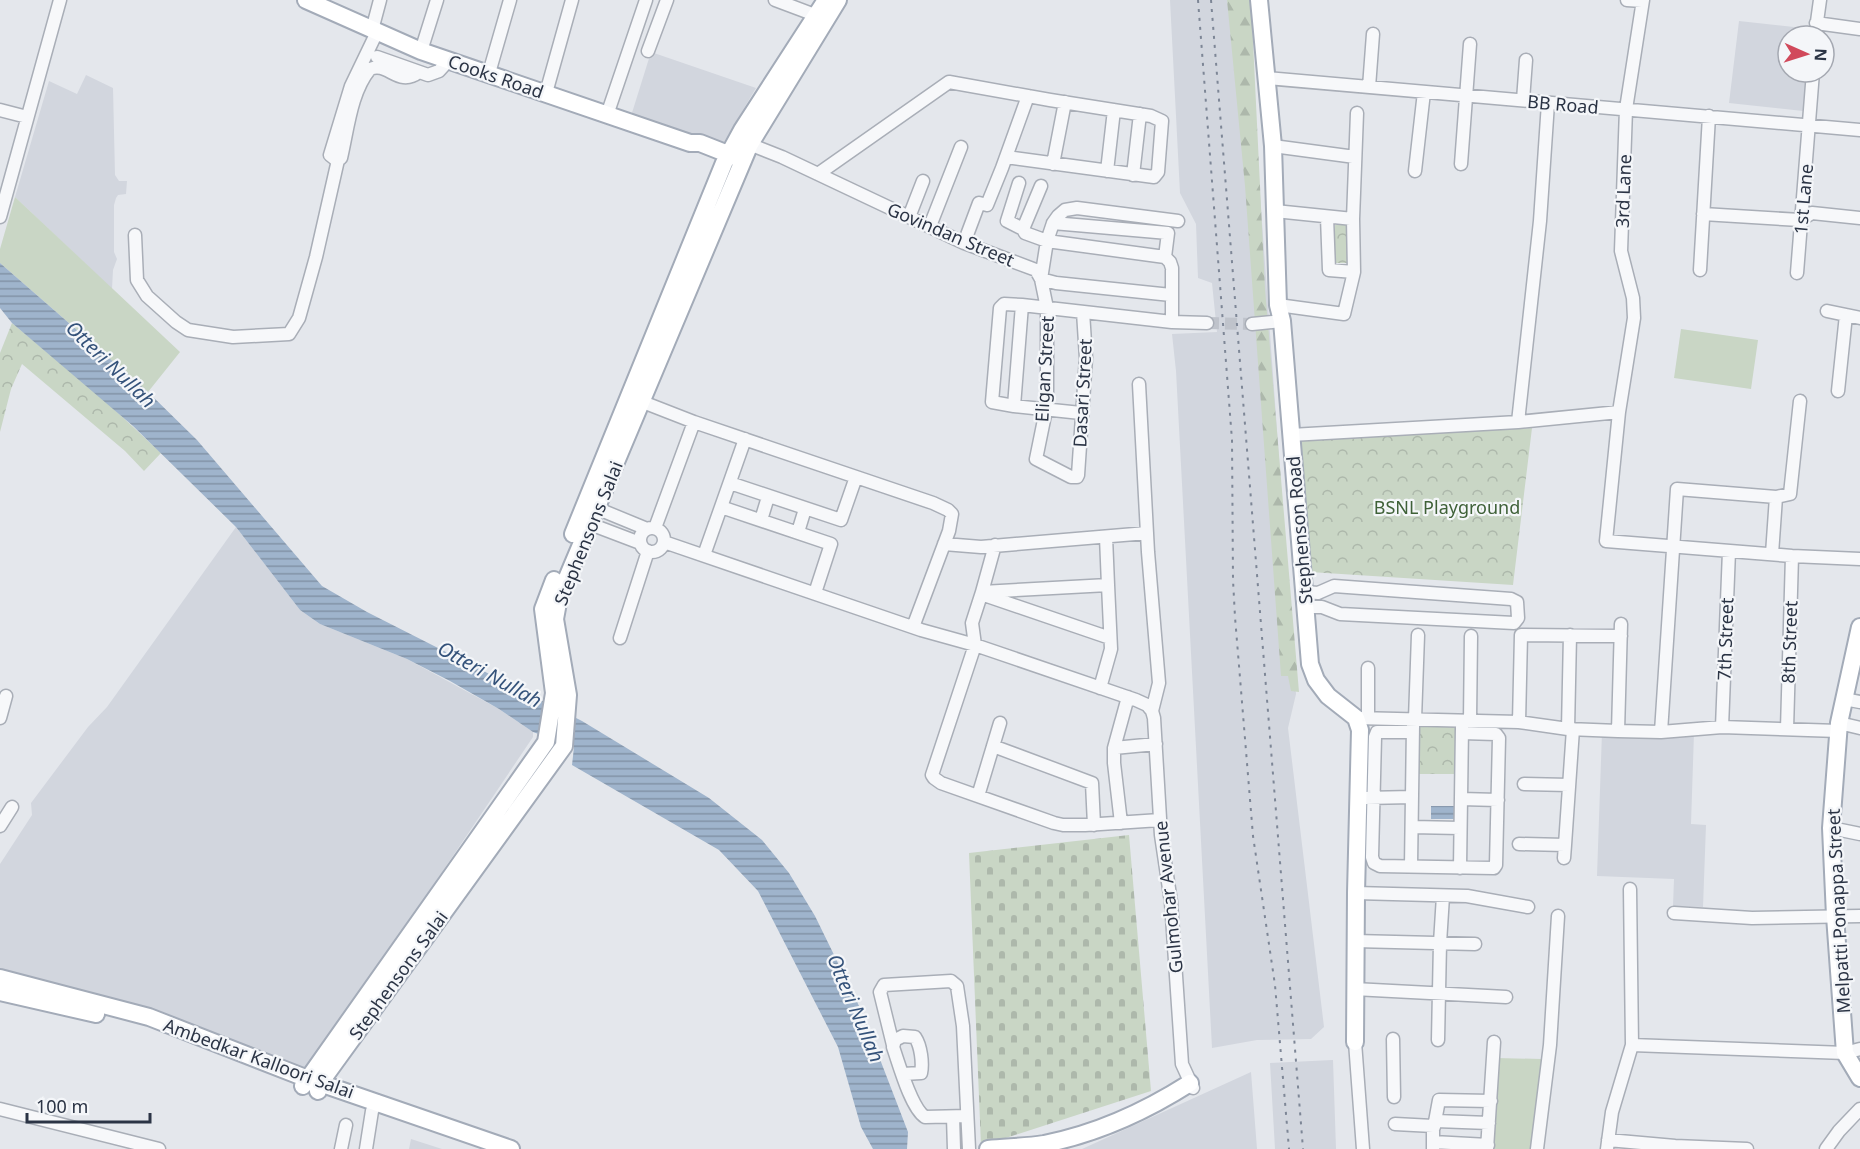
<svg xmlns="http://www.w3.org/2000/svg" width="1860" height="1149" font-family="'Noto Sans',sans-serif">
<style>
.built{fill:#d2d6de}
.forest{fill:url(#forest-firs)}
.cemetery{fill:url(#cemetery-stones)}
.park{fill:url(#park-crowns)}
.pitch{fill:#c9d6c5}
.water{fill:url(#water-rules)}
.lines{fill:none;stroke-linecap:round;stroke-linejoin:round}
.minor-tunnel{stroke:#bfc3cb;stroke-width:12;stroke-dasharray:12 6;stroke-linecap:butt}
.minor-casing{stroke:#a9aeb7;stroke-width:15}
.major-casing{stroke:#a3abb8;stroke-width:20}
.minor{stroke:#f7f8fa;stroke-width:12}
.major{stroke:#fff;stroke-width:16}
.rail{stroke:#7d8696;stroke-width:2;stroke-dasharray:3 6;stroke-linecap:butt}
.labels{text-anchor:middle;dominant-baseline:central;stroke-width:4.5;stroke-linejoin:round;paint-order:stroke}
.street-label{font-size:18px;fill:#2b3445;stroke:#f4f6f9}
.park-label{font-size:18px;fill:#3f6138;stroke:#f4f6f9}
.water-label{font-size:20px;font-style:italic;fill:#34527a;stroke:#f4f6f9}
</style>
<defs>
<pattern id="forest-firs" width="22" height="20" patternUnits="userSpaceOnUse" patternTransform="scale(1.5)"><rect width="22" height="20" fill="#c9d6c5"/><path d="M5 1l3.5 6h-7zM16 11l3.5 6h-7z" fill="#adb8ab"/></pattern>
<pattern id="cemetery-stones" width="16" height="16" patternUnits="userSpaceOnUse" patternTransform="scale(1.5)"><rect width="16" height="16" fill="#c9d6c5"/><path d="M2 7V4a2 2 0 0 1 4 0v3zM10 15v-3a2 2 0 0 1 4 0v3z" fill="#adb8ab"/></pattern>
<pattern id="park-crowns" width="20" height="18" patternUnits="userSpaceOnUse" patternTransform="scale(1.5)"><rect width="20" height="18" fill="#c9d6c5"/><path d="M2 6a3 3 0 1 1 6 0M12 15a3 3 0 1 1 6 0" fill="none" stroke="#adb8ab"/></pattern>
<pattern id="water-rules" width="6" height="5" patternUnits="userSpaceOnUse" patternTransform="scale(1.5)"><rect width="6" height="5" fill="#9fb4cc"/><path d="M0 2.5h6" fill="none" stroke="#8293a7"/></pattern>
</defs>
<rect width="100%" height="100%" fill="#e4e7ec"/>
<path class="built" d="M1170,0h76l50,694 -8,34 36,299 -13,12 -54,1 -45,8 -36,-677 -4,-37 45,-2 -5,-49 -14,-5 -2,-54 -16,-31z
M1739,21l73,8 -1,7h-23v36h19l-4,39 -74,-8z
M651,52l105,36 -35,59 -90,-31z
M86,75l27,13 2,87 4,6h8l-1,13 -8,1 -2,3 -2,7v47l3,7 -4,11 -1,19 -97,-92 34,-116 28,13z
M236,527l64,83 20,14 87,35 92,50 34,23v5l-223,331 -10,1 -152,-62 -148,-37v-106l32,-49 -1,-12 57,-76 19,-20z
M1602,732l92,1 -3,91 15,1 -3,82 -30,-1 1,-27 -77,-3z
M1333,1060l3,89h-61l-5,-86z
M1251,1072l6,77h-175z
M411,1139l31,10h-33z"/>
<path class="forest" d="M1227,0h24l14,289 34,403 -8,-1 -3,-15h-7l-36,-490z"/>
<path class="cemetery" d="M1129,835l22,256 -170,55 -12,-293z"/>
<path class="park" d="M1335,225h17v38h-17z
M12,323l90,75 59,55 -17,18 -19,-20 -103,-87 -11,25 -11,43v-79z
M1532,428l-19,157 -203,-13 -11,-132z
M1418,726h40l-1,48h-40z"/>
<path class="pitch" d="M15,197l165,155 -32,40 -148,-129v-14z
M1681,329l77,11 -7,49 -77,-11z
M1496,1058l45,1 1,18 -10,72h-43z"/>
<path class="water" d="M0,263l148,129 49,48 125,146 45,26 215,109 127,77 53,42 27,33 26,43 46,94 47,122 -1,17h-34l-12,-22 -23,-80 -80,-156 -39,-41 -147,-85 2,-18 -41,-15 -34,-23 -49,-28 -43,-22 -87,-35 -20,-14 -64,-83 -103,-101 -121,-103 -12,-15z
M1431,806h23v13h-23z"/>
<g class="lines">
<path class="minor-tunnel" d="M1207,323l45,1"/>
<g class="minor-casing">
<path id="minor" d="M775,0l40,15
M1627,0l15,1
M1643,0l-17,109 -5,142 12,47 1,20 -15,94 -13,129 186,15 68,3
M1816,23l44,6
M372,30l8,-30
M377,32l-26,54 -21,69 5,4 3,1 3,-2c7,-30 10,-66 29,-89 18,-8 28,19 49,3
M1815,36l5,-36
M421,51l16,-51
M648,51l19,-51
M377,57l51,18 11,-4 10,-11
M489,73l21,-73
M1266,78l594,52
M1369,87l4,-53
M546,93l26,-93
M1523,100l3,-40
M0,110l27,7
M607,115l39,-115
M744,142l38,15 182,86 72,27 5,9 15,4 115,12
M1273,146l82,11
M1053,164l12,-62
M1461,164l9,-120
M1107,171l7,-61
M1415,171l9,-79
M818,174l131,-92 101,18 101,16 11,5 -4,51 -4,5 -148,-20
M1133,175l7,-61
M1019,183l-12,38 16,8 2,4 22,8 118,16 5,5 2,6v54
M1275,211l78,8
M1703,214l97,6 12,-7 48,5
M0,217l60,-217
M909,217l14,-36
M1327,217l2,53 25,2
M1053,223l115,10 -3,24
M930,226l31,-79
M1023,229l18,-43
M135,235l2,45 10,16 29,26 12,8 45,7 56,-3 10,-16 17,-61 22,-97
M964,243l15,-40 8,2 15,-37 26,-72
M1700,270l9,-154
M1797,273l16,-201
M1278,305l66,9 10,-42 -1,-53 4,-106
M1827,311l33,7
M1083,312l3,46 -8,117 -1,2h-6l-35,-18 10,-49 1,-17v-85l-6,-29 6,-38 6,-18 5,-7 7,-6 12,-2 101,13
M1252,324l30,-3
M1139,384l9,168 11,131 -7,28 2,7 7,117 10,67 11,162 11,24
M1838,391l8,-76
M635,399l59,23 239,81 15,7 4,4 -3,17 -36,96
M1014,406l8,-101
M1081,413l-67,-7 -22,-4 8,-94 4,-4 18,1 150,17 35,1
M1518,422l22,-201 8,-118
M1291,435l227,-13 101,-10
M730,483l111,37 15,-43
M721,507l24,-68
M596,508l51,21
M761,520l7,-23
M590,524l50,19
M655,528l39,-106
M640 540a12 12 0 1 1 24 0a12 12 0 1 1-24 0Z
M798,532l7,-23
M1106,537l2,48
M664,542l257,88 54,15 -3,-22 10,-31 126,-7 3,64 -11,39
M944,544l37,3 166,-14
M1772,554l4,-57 14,-3 10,-93
M704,555l17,-48 110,37 -16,49
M982,592l13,-47
M1305,592l13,1 16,-7 177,13 6,3 1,16 -4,5 -174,-9 -18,-7h-17
M984,595l126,43
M620,638l28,-87
M1844,699l16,3
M1152,711l-5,-6 -11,-5 -161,-55 -43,130 2,3 7,5 113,40 9,2h22l75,-5
M1368,717v-49
M0,718l6,-22
M1356,718l163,4 49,7 50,2 43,1 61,-5 116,4
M1415,719l3,-84
M1470,720l1,-84
M1519,722l2,-87 100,1
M1839,723l21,5
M1722,727l7,-176
M1568,729l2,-94
M1787,729l5,-173
M1618,731l3,-107
M1413,732h-36l-2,5 -3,120 2,6 6,3 114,2 2,-3 3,-127 -3,-4 -34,-1
M1661,732l16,-243 99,8
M993,746l99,37 2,42
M1114,748l42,-4
M1524,784l45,1
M978,796l22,-73
M1365,798l47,-1
M1461,799l37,1
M1121,823l-7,-60v-15l14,-51
M0,826l12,-19
M1412,827l48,1
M1831,828l29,6
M1519,844l46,1 8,-116
M1564,858l1,-13
M1411,866l2,-140
M1460,868l2,-141
M1356,893l111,3 61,11
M1674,913l78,5 108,-2
M1355,941l120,3
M1354,989l152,8
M1393,1039l1,58
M1438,1040l2,-97 3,-47
M1355,1042l8,107
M893,1045l-13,-53 4,-7 67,-4 6,5 6,40 6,123
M1632,1045l213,8 15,-4
M903,1074l18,-1c2,-10 0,-27 -6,-36l-12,-1 -8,4 -2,7c6,17 18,61 32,70l42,-1
M0,1109l159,40
M953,1117l1,32
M1436,1121l53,2
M1395,1124l38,2v23
M1434,1127l5,-27 52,1
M1608,1140l67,6 72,3
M1433,1142l55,3
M341,1149l5,-24
M366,1149l6,-38 5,-10
M1487,1149l7,-107
M1537,1149l13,-104 8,-129
M1607,1149l5,-37 20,-67 -2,-156
M1826,1149l13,-18 21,-22"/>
</g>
<g class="major-casing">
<path id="major" d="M306,0l115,51 269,92h10l38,15
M1259,0l14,146 5,159 4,16 28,343 6,16 12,16 28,22 4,12 -4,163 -1,149
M573,534l151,-371 18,-33 84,-130
M1860,627l-21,96 -8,105 4,88 10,137 15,25
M0,978l149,39 159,62 203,70
M0,992l96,22
M303,1086l243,-344 8,-49 -11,-84 11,-29
M318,1091l2,-8 244,-337 4,-51 -13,-76 4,-22 191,-453 88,-144
M988,1149c19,-2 38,-2 56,-5 52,-10 102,-33 146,-61"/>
</g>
<use href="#minor" class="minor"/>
<use href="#major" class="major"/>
<path class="rail" d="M1198,0l34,440 1,140 2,37 18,219 22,149 14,164
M1211,0l92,1149"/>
</g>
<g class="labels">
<g class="street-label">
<text transform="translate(496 76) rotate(19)">Cooks Road</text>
<text transform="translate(1563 104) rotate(5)">BB Road</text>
<text transform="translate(1623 191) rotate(-88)">3rd Lane</text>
<text transform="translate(1803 199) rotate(-85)">1st Lane</text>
<text transform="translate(951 234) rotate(23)">Govindan Street</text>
<text transform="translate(1044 369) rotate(-87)">Eligan Street</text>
<text transform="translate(1082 393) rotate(-87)">Dasari Street</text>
<text transform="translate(1299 530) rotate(-95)">Stephenson Road</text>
<text transform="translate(588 533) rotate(-68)">Stephensons Salai</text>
<text transform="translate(1725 639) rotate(-88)">7th Street</text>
<text transform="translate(1789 642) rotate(-88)">8th Street</text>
<text transform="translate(1168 897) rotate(-96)">Gulmohar Avenue</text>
<text transform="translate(1838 911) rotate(-93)">Melpatti Ponappa Street</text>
<text transform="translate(398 975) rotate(-54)">Stephensons Salai</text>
<text transform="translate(259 1058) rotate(20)">Ambedkar Kalloori Salai</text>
</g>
<g class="park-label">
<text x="1447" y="507">BSNL Playground</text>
</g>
<g class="water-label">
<text transform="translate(111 364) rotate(44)">Otteri Nullah</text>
<text transform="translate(490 674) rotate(29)">Otteri Nullah</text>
<text transform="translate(856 1008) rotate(67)">Otteri Nullah</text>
</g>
</g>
<g transform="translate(1806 54) rotate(93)"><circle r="28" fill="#f4f6f9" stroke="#a4a8b1" stroke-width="1.5"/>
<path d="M0-4.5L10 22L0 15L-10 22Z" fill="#d1495b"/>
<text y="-9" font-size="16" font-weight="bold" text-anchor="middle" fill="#2b3445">N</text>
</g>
<path d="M27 1113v9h123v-9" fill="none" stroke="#2b3445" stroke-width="3"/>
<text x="36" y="1113" font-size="18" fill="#2b3445" stroke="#f4f6f9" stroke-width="4.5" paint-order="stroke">100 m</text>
</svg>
